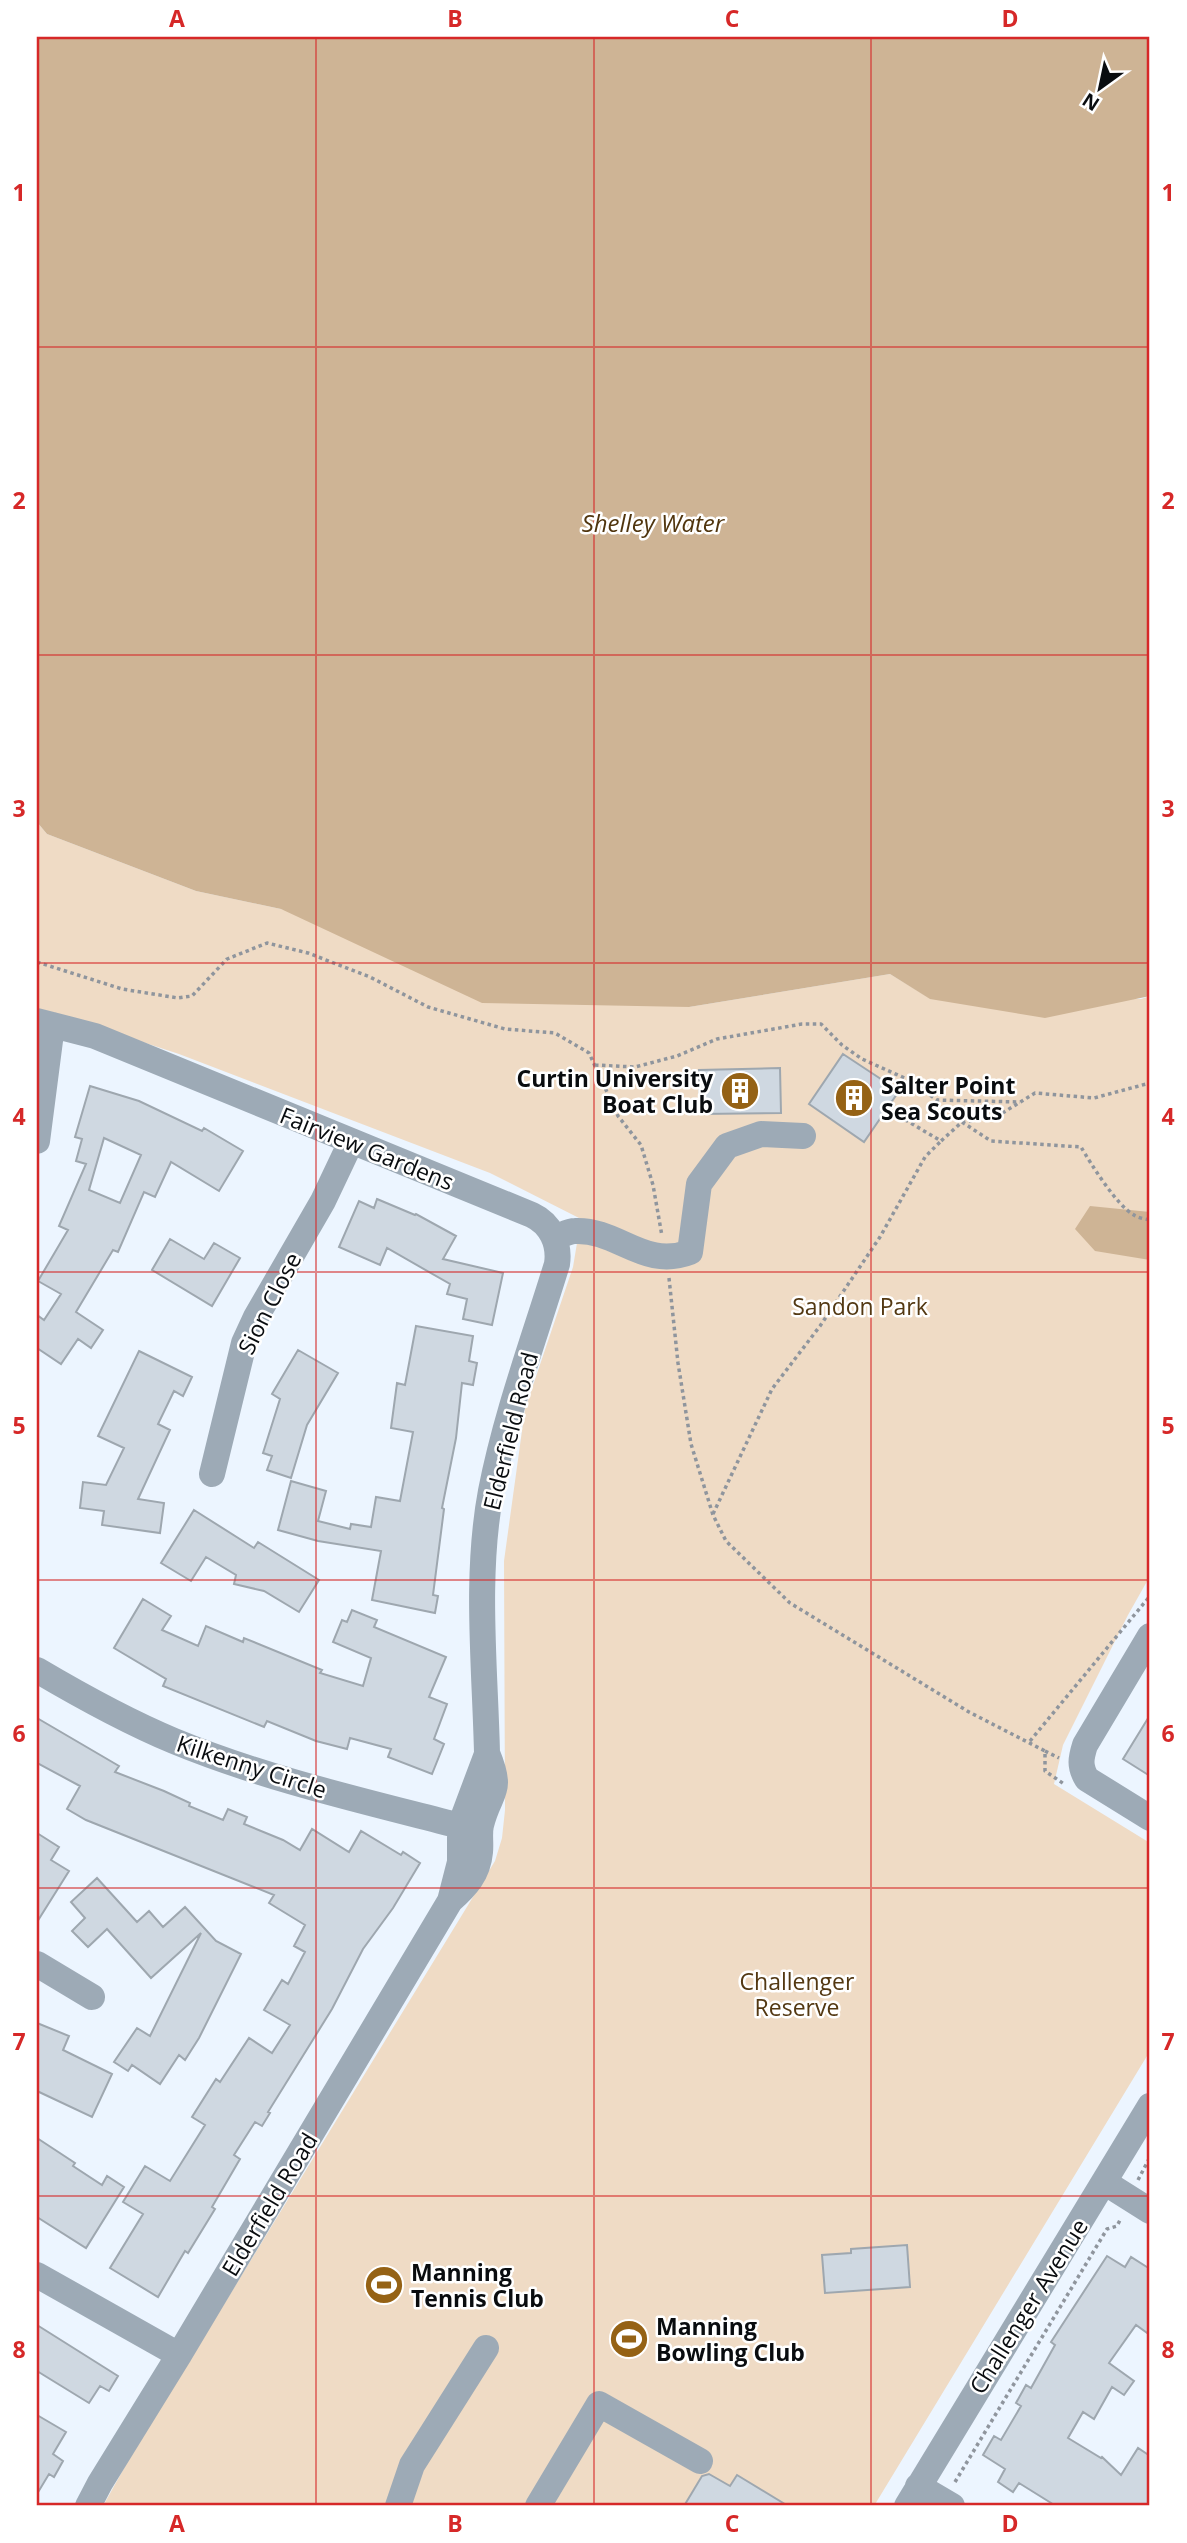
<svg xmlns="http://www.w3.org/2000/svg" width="1187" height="2543" font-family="'Open Sans',sans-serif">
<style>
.green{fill:#efdbc5}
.water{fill:#ceb495}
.building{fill:#cfd8e1;stroke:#9ea7af;stroke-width:2;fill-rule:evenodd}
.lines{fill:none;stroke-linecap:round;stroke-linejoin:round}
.path{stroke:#8f959d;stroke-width:3.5;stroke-dasharray:3.5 3.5;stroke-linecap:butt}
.minor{stroke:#9daab6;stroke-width:26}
.grid{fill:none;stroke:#d62828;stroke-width:2;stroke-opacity:0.55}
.labels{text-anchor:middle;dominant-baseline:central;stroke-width:5;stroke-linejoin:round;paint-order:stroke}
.poi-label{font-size:23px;font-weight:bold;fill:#090c0f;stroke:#fff;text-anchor:start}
.street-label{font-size:23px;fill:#090c0f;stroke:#fff}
.park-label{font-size:23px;fill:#533812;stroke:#fff}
.water-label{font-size:24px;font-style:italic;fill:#50350e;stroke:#fff}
.neatline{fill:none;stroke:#d62828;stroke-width:2.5}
.grid-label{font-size:23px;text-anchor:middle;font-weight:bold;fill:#d62828}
</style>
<rect width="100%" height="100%" fill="#ecf5ff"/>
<path class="green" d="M37,822l10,12 149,57 85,18 408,98 201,-33 41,25h210l9,-3v580l-22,39 -65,130 -9,39 96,59v208l-276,455h-771l25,-45 367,-600 7,-23 3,-28 -1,-249 21,-152 48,-142 8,-48 -91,-46 -311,-119 -113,-37 -29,-5z"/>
<path class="water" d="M37,37h1113v959l-105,22 -115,-19 -40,-25 -201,33 -207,-4 -201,-94 -85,-18 -149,-57 -10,-12z
M1090,1206l60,6v48l-55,-9 -20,-22z"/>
<path class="building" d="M843,1054l56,37 -35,51 -55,-38z
M780,1068l1,45 -81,1 -1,-44z
M90,1086l49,15 63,30 2,-3 39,23 -24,40 -48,-29 -16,35 -11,-5 -26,60 -5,-2 -37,62 27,18 -12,18 -13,-9 -17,25 -24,-16v-33l7,5 17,-26 -23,-13 30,-51 -9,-4 27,-62 -10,-3 6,-22 -7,-2zM104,1138l37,17 -21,48 -31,-13z
M377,1199l38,16 1,-1 40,22 -13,23 60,14 -11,52 -29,-6 4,-20 -20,-5 3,-10 -63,-36 -7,17 -41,-18 20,-46 15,7z
M170,1239l34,20 10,-16 26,15 -28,48 -60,-36z
M416,1326l57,10 -4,25 8,2 -4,22 -11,-2 -6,55 -14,70 2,1 -11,86 5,1 -3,17 -63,-13 9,-49 -63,-10 -40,-11 13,-49 35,10 -8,30 32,8 1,-5 20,3 5,-30 24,4 13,-69 -22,-4 6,-45 8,2z
M298,1350l40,23 -31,52 -16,53 -24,-8 5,-14 -9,-3 17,-54 -8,-5z
M139,1351l53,26 -9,19 -9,-5 -16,33 12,6 -32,69 26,4 -4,30 -58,-8 2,-14 -24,-3 3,-26 23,3 18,-37 -26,-12z
M194,1510l60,38 4,-6 61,38 -20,32 -35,-21 -30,-7 2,-9 -30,-18 -15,24 -30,-18z
M143,1599l28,17 -9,14 36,16 8,-20 37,16 1,-4 78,32 -2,3 43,13 8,-28 -38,-16 9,-22 5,2 5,-12 25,10 -3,7 72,30 -17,40 18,7 -13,35 10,5 -12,30 -44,-17 3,-8 -41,-11 -3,11 -31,-8 -49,-20 -3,6 -101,-41 3,-7 -52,-31z
M1150,1715v61l-27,-17z
M37,1718l82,48 -4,6 49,19 26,12 -1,3 34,14 5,-11 19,8 -3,7 39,16 17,10 12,-21 37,23 12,-21 40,24 2,-3 17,11 -27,45 -30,41 -31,60 -64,103 2,1 -8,13 -7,-4 -21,33 6,4 -28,48 3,2 -27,44 -3,-2 -27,46 -48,-29 33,-54 -20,-12 22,-36 25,15 35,-56 -13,-8 24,-38 4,3 29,-44 23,15 18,-28 -26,-15 18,-30 6,4 17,-32 -11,-6 11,-21 -36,-22 5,-8 -188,-75 -19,-11 13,-23 -43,-23z
M37,1833l22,14 -8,13 18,11 -32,51z
M97,1878l40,44 12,-11 14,16 22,-20 31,34 25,13 -42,84 -14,22 -6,-5 -19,29 -28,-19 -4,6 -14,-9 23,-34 13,8 51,-103 -50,45 -44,-49 -19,18 -16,-16 13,-13 -14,-16z
M37,2023l32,13 -6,14 49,24 -20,43 -55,-26z
M37,2138l38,25 -2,3 29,19 5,-9 17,11 -38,61 -49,-31z
M907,2245l3,42 -85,6 -3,-38 29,-2v-4z
M1107,2256l18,11 6,-10 19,12v66l-14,-10 -27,38 25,18 -10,14 -12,-8 -18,32 -11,-7 -15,26 33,20 1,-1 19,18 17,-27 12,8v50h-94l-37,-23 -6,9 -15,-10 7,-13 -22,-14 11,-19 7,4 20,-34 -5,-3 10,-18 5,3 24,-43 -4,-3z
M37,2325l81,51 -9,15 -9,-5 -11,17 -52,-32z
M37,2415l29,17 -13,22 10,7 -9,16 -5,-3 -12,20z
M709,2474l21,12 7,-11 51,31h-104l18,-30z"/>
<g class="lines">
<path class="path" d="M37,962l85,27 56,9 14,-2 35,-37 40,-16 41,10 62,24 58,30 77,22 50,4 34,20 29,63 23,29 12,40 9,51
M595,1065l40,2 42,-11 40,-17 85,-15h19l21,21 20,14 47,21 28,20 83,2
M887,1109l54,32 21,-19 34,-5 39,-24 59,5 56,-15
M962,1122l29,19 90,6c10,17 36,59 53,68 4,3 11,4 16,5
M669,1278l9,85 13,81 22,71 13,26 64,62 179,109 76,39v20l19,13
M713,1514l59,-125 48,-63 60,-89 45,-80 16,-16
M1030,1741l120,-145
M1045,1751l14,7
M1138,2180l12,-23
M955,2482l152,-253 10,-3 4,-8"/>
<path class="minor" d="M37,1021l58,15 437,179c19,9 28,29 25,49 -23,75 -51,150 -66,227 -16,85 -6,176 -4,262 17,41 3,36 -6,72 -2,8 0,18 -1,27 -2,22 -14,35 -30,49
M37,1141l15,-116
M554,1238c7,-2 14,-7 21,-7 43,-2 69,39 115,21l9,-68 28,-38 34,-12 42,2
M212,1474l32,-131 12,-26 67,-116 28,-59
M1150,1636l-65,109c-4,13 -6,21 2,34l63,39
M37,1670c44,26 89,51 137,71 92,38 190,60 286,85h18
M37,1964l55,33
M1104,2182l46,29
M37,2275l142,80
M918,2486l34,20
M88,2506l12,-23 79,-128 271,-454 10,-39v-36l27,-72
M398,2506l14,-41 74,-117
M538,2506l61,-102 101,57
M907,2506l243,-400"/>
</g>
<path class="grid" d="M316,37v2469M594,37v2469M871,37v2469M37,347h1113M37,655h1113M37,963h1113M37,1272h1113M37,1580h1113M37,1888h1113M37,2196h1113"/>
<defs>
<g id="building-disc" transform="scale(2.0125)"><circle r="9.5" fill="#956215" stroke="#fff"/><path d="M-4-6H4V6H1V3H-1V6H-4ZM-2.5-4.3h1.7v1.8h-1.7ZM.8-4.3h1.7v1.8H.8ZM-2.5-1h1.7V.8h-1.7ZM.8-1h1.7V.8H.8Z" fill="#fff"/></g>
<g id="stadium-disc" transform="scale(2.0125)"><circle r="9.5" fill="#956215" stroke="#fff"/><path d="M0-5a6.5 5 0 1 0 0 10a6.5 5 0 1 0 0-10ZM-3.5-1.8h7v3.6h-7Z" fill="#fff"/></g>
</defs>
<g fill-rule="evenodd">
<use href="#building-disc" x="740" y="1091"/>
<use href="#building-disc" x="854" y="1098"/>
<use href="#stadium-disc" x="384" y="2285"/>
<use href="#stadium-disc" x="629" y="2339"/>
</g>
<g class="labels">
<g class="poi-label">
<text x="713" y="1078" text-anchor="end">Curtin University<tspan x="713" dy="26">Boat Club</tspan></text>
<text x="881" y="1085">Salter Point<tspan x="881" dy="26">Sea Scouts</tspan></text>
<text x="411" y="2272">Manning<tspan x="411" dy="26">Tennis Club</tspan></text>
<text x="656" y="2326">Manning<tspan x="656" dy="26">Bowling Club</tspan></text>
</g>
<g class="street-label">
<text transform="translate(367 1148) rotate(22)">Fairview Gardens</text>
<text transform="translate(269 1303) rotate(-63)">Sion Close</text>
<text transform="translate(510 1431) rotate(-76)">Elderfield Road</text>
<text transform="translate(252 1766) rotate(18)">Kilkenny Circle</text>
<text transform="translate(269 2204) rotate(-59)">Elderfield Road</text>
<text transform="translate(1028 2306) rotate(-58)">Challenger Avenue</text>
</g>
<g class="park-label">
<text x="860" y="1306">Sandon Park</text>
<text x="797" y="1981">Challenger<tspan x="797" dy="26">Reserve</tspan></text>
</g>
<g class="water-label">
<text x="653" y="522">Shelley Water</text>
</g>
</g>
<rect width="1187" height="2543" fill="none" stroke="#ffffff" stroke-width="77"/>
<g transform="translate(1100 88) rotate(213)" stroke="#ffffff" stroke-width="5" paint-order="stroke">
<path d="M0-5L12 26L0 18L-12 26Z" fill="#090c0f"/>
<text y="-10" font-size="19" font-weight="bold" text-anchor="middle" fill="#090c0f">N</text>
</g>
<rect x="38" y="38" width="1110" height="2466" class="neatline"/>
<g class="grid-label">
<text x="177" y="27">A</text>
<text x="455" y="27">B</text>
<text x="732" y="27">C</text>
<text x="1010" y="27">D</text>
<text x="19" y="201">1</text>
<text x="1168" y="201">1</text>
<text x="19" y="509">2</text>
<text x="1168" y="509">2</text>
<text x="19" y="817">3</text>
<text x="1168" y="817">3</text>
<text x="19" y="1125">4</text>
<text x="1168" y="1125">4</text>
<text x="19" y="1434">5</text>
<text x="1168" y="1434">5</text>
<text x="19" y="1742">6</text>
<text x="1168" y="1742">6</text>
<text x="19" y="2050">7</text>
<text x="1168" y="2050">7</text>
<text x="19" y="2358">8</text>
<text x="1168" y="2358">8</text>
<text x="177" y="2532">A</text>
<text x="455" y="2532">B</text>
<text x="732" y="2532">C</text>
<text x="1010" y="2532">D</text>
</g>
</svg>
